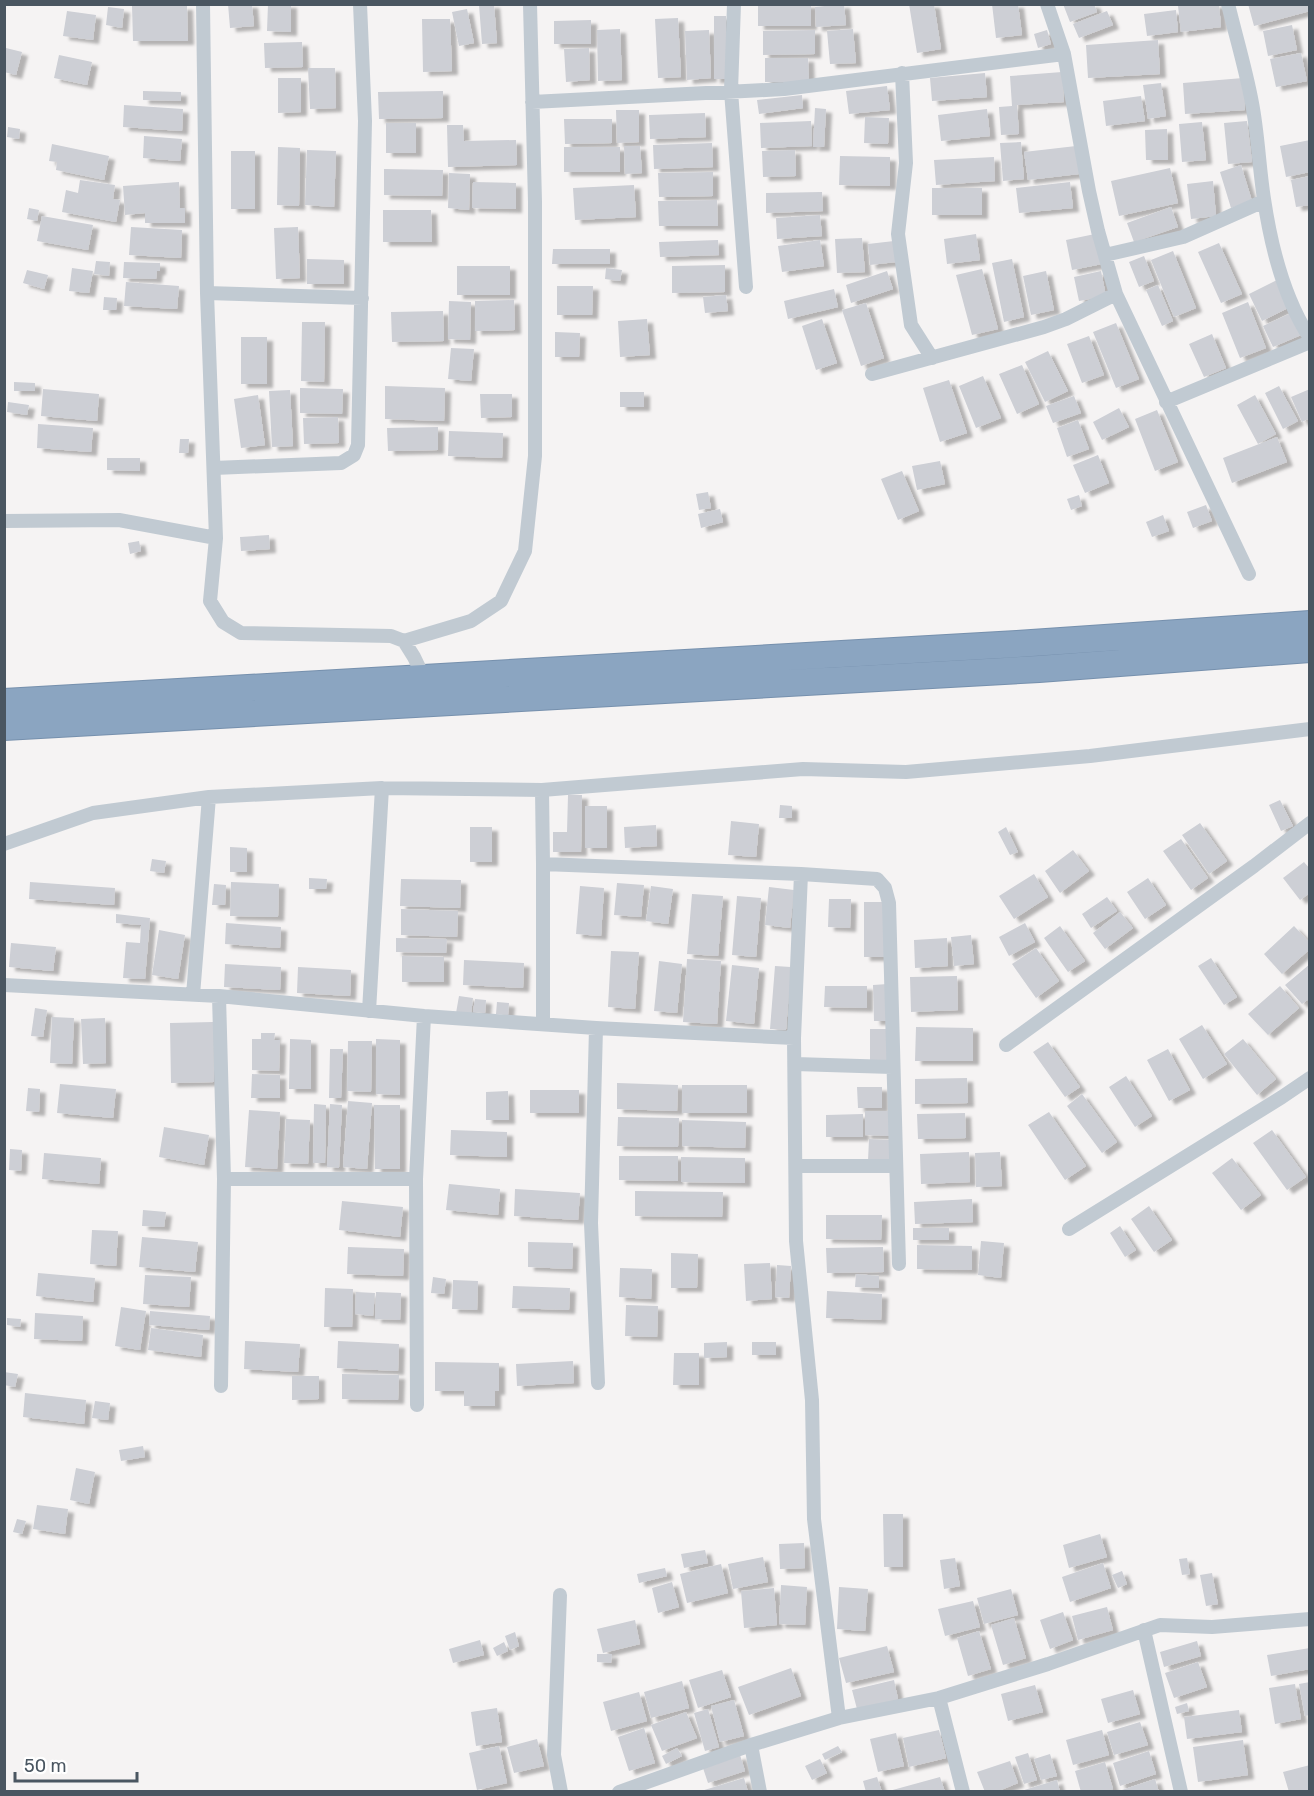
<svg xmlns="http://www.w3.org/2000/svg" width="1314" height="1796" font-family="Rubik,sans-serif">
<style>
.building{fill:#cdcfd5;filter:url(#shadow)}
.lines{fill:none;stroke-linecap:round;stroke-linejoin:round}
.highway-casing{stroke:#7690ad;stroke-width:28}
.street{stroke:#c1cad2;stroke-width:14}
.highway{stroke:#8ba5c1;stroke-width:26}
</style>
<defs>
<filter id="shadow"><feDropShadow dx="6" dy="4" stdDeviation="1.5" flood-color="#0004"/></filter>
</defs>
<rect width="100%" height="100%" fill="#f5f3f3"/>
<path class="building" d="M228,4h24l2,22 -24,2z
M268,4h23v28l-24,-1z
M494,4l3,39 -15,1 -3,-39z
M758,4h53v22h-53z
M844,4l2,21 -30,2 -1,-20z
M909,4h25l7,45 -24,4z
M992,4h26l4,31 -26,3z
M1063,4h31l3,8 -27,10z
M1193,4h26l2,23 -40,5 -3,-26z
M1248,4h62v7l-56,15z
M132,6h55l1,35h-55z
M108,7l16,2 -2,19 -16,-3z
M467,9l7,34 -15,3 -7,-34z
M1176,10l2,22 -31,4 -3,-22z
M67,11l29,4 -3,25 -30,-4z
M1107,11l6,14 -34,13 -6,-14z
M714,16h12v63h-12z
M678,18l3,59 -23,1 -3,-59z
M422,19h28l2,52 -29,1z
M591,20v24h-37v-23z
M1292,25l5,25 -29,6 -5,-25z
M620,29l2,51 -24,1 -1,-51z
M853,29l3,34 -26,1 -3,-33z
M709,30l2,48 -24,2 -2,-49z
M815,30v24l-52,1v-24z
M1047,30l4,14 -13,4 -4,-14z
M1158,40l2,34 -72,4 -2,-33z
M302,42l1,25 -38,1 -1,-25z
M6,48l16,4 -6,23 -12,-3z
M589,48l1,32 -24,2 -2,-33z
M1301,53l6,28 -31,6 -6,-28z
M59,55l33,7 -5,23 -33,-7z
M765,58h43l1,24h-44z
M308,68h27l1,40 -26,1z
M1062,72l2,30 -47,3 2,29 -18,1 -2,-28 13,-1 -2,-30z
M985,73l2,24 -55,4 -2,-23z
M278,78h23v34l-23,1z
M1243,78l2,32 -60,4 -2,-31z
M1161,83l5,33 -18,3 -5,-34z
M887,86l3,24 -41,4 -3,-23z
M143,91l38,1v9l-38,-1z
M443,91v27l-64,1 -1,-27z
M802,95l1,13 -44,6 -2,-14z
M1141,96l4,25 -39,5 -3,-25z
M124,105l59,4 -1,22 -59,-4z
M815,108l11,1 -2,38h-11z
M987,109l3,27 -49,5 -3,-26z
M616,110h23v32l-22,1z
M705,113l1,24 -56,2 -1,-24z
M865,117l24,1 -1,26 -24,-1z
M564,119h48v24l-47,1z
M811,121l1,25 -51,2 -1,-25z
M1247,121l5,41 -24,2 -4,-41z
M1202,122l4,38 -24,2 -3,-38z
M386,123h30v30h-30z
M447,125h16l1,16 52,-1 1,25 -69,2z
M8,127l12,2 -1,10 -12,-2z
M1167,129l1,31h-22l-1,-30z
M144,136l38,3 -2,22 -37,-3z
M1310,140v32l-24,5 -6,-31z
M1021,142l3,37 -21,2 -3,-38z
M712,143l1,24 -59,2 -1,-24z
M52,144l57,12 -5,24 -48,-10 1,-8 -8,-1z
M624,146h16l2,27 -17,1z
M1076,146l3,28 -51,6 -4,-28z
M278,147l22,1 -1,58 -22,-1z
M564,147h56v25h-56z
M307,150l29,1 -2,56 -29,-2z
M795,150l1,26 -33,1 -1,-26z
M231,151h24v58h-24z
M840,156l50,1v29l-51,-1z
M994,157l1,24 -59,4 -2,-25z
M1241,165l11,36 -21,7 -11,-36z
M1170,168l8,35 -59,13 -8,-35z
M384,169l59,1 -1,26 -58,-1z
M713,172v24l-54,1 -1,-24z
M449,173l21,1 -1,36 -21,-2z
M1310,176v29l-14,2 -5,-27z
M80,180l35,5 -2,14 7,1 -4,22 -54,-10 4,-22 12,3z
M1213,181l3,35 -25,3 -4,-35z
M179,182l1,26h5v15h-40v-10l-20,2 -2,-29z
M473,182l43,1v26l-44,-1z
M1070,182l3,26 -54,5 -3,-25z
M634,185l2,32 -61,3 -2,-32z
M932,188h50v27h-50z
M822,192l1,19 -57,2v-20z
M717,200l1,26h-59l-1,-25z
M1171,207l7,20 -44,15 -7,-19z
M29,208l10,2 -2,11 -10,-2z
M383,210h48l1,32h-49z
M820,215l2,21 -45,3 -1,-21z
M42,216l51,9 -5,25 -51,-9z
M131,227l51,3 -1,28 -52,-3z
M298,227l2,51 -24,1 -2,-51z
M976,234l4,26 -33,4 -3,-25z
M1095,234l7,30 -30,6 -6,-30z
M862,238l3,34 -28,1 -2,-34z
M718,240l1,15 -59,2 -1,-15z
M820,240l4,26 -42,6 -4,-26z
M894,241l2,21 -26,3 -2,-21z
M1219,243l23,51 -21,9 -23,-51z
M553,249h57v15h-58z
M1173,251l23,57 -22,9 -23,-57z
M1144,256l10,25 -15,6 -10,-25z
M307,259l37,1v24h-37z
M1012,259l12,58 -20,5 -12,-59z
M96,261l14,1 -1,14 -15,-2z
M124,262l36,1v8h-3l-1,8 -33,-1z
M725,265v27l-53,1v-27z
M457,266h53v29h-53z
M72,268l21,3 -4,22 -20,-2z
M606,268l16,2 -2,11 -15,-2z
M982,269l16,60 -26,6 -16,-60z
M27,270l21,5 -4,14 -21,-6z
M887,271l6,18 -42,14 -5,-18z
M1046,271l8,39 -23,5 -8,-39z
M1101,271l5,25 -27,5 -5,-24z
M1277,280l13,27 -28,14 -13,-27z
M126,282l53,4 -2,23 -53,-3z
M1158,285l15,36 -11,5 -16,-36z
M557,286h36l-1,29h-35z
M834,289l4,18 -50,12 -4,-18z
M726,295l2,16 -23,2 -2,-16z
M104,297l13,1 -1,12h-13z
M514,300l1,30 -40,1v-30z
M449,301l22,1 -1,38 -22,-1z
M1248,302l18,46 -26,10 -18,-45z
M866,303l18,55 -23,8 -19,-56z
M443,311l1,30 -52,1 -1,-30z
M1291,313l10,22 -28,12 -10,-21z
M647,319l3,36 -30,2 -2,-36z
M822,319l15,44 -21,7 -14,-44z
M302,322h23l-1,60 -23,-1z
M1116,323l23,56 -23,9 -23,-56z
M555,332l25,1 -1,24h-24z
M1212,334l14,34 -22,9 -15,-33z
M1089,336l15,39 -22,8 -15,-39z
M241,337h26v47h-26z
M451,348l23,1 -3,32 -23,-2z
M1048,351l20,40 -23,11 -20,-40z
M1022,365l17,39 -22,10 -18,-40z
M983,376l18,42 -25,10 -17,-42z
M949,380l18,53 -27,9 -17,-54z
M14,382l21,1v8h-21z
M385,386l60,2 -1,33 -59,-2z
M1279,386l19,35 -15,8 -18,-36z
M300,388l43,1 -1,25 -42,-1z
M43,389l56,5 -2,27 -56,-5z
M1310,389v29l-8,4 -11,-25z
M290,390l3,56 -21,1 -3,-56z
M620,392h24v15h-24z
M480,394h32v23l-31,1z
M258,395l7,50 -24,3 -7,-49z
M1255,395l21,39 -18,10 -21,-39z
M1074,396l7,17 -28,10 -7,-17z
M8,402l21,3 -2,10 -20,-3z
M1119,408l10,19 -27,13 -9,-18z
M1157,410l21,52 -23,9 -20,-52z
M338,417l1,26 -35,1 -1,-26z
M1078,420l11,29 -22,8 -10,-29z
M38,424l55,4 -2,24 -54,-4z
M438,427v23l-50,1 -1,-23z
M449,431l54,2 -1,25 -54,-2z
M1277,437l10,25 -55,21 -9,-25z
M180,439h9l-1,14h-9z
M1098,455l11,28 -24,10 -12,-28z
M107,458h33v13l-33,-1z
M940,461l5,23 -28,6 -5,-24z
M902,471l17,40 -21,9 -17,-41z
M708,492l3,16 -12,2 -3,-16z
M1079,495l3,11 -11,4 -4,-11z
M1206,505l6,16 -19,7 -6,-16z
M720,509l3,13 -22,6 -3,-14z
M1163,515l6,16 -17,6 -6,-15z
M269,535l1,14 -29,2 -1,-14z
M139,541l2,10 -11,3 -2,-11z
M568,795h14l-1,57h-28v-20h14z
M1280,800l13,26 -12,5 -12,-26z
M780,805l12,1v12h-13z
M585,806h22v42h-22z
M731,821l28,3 -3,33 -28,-2z
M1200,823l27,38 -18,13 -27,-39z
M656,825l1,21 -32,2 -1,-21z
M470,827h22v35h-22z
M1006,827l12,25 -8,3 -12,-23z
M1181,839l27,39 -17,12 -28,-39z
M230,847l17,1v24h-17z
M1073,850l16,21 -29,22 -15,-22z
M152,859l14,2 -2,12 -14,-2z
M1304,862l6,7v24l-10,7 -17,-22z
M1034,874l14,23 -34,22 -15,-23z
M309,878l18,1 -1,10h-17z
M1148,878l18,27 -21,14 -18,-27z
M401,879l60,1 -1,28 -60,-2z
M30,882l85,6 -1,17 -85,-6z
M231,882l48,2 -1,33 -48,-1z
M617,883l27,2 -3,32 -27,-2z
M214,884l12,1 -1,20h-13z
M580,886l24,2 -3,48 -25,-2z
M651,886l22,3 -5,35 -22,-3z
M769,887l25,3 -4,38 -25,-3z
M692,894l31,2 -5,60 -31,-2z
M737,896l24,2 -5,59 -24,-2z
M1107,897l10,14 -26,17 -9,-14z
M829,899h22l-1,29 -22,-1z
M864,902h22v55h-22z
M401,909l57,2 -1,26 -56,-2z
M1120,912l13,16 -28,21 -12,-16z
M116,914l34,4 -5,61 -22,-1 3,-36 14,1 1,-18 -25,-2z
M226,923l55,4 -1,21 -55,-4z
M1025,923l10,19 -26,14 -10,-19z
M1060,926l25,35 -17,11 -24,-34z
M1294,926l16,17v6l-28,25 -18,-20z
M159,930l26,5 -7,44 -26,-4z
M971,935l3,29 -20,2 -3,-29z
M396,938l51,1 -1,14 -50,-1z
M947,938l1,28 -33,2 -1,-28z
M11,943l45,4 -3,24 -44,-4z
M1036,948l23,33 -23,17 -24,-34z
M611,951l28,1 -4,57 -27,-2z
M402,956l42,1v25h-42z
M1211,958l26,39 -13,8 -26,-39z
M687,959l34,2 -4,63 -34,-2z
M464,960l60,3 -1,25 -60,-3z
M659,961l23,3 -5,49 -23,-2z
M225,964l56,3 -1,23 -56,-3z
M1310,964v34l-8,6 -17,-19z
M732,965l27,3 -5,56 -28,-3z
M775,966l16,1 -5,63 -16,-1z
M298,967l53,3 -1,26 -53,-3z
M957,976l1,34 -47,2 -1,-35z
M888,984v37h-14l-1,-36z
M825,986h42v22l-43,-1z
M1280,986l19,22 -31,27 -20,-21z
M459,996l14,2 -2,16 -15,-1z
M475,999l11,1 -1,13 -12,-1z
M497,1002l12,1 -1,12 -12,-1z
M35,1008l12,2 -4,27 -12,-1z
M52,1017l22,1 -2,46 -22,-1z
M105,1018l1,45 -23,1 -2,-45z
M213,1022l1,60 -43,1 -1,-60z
M1202,1025l25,39 -24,15 -24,-40z
M916,1027l57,1v33h-58z
M870,1029h19v36h-19z
M261,1033h14l-1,7h6l-1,31 -27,-1v-31h9z
M290,1039l21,1v49h-22z
M376,1039l24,1v55l-24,-1z
M1243,1039l33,40 -19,16 -33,-41z
M348,1041h24l-1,51 -24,-1z
M1048,1042l32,45 -15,10 -32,-45z
M330,1049h13l-2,49h-12z
M1168,1049l22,41 -21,11 -22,-41z
M252,1074l28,1v23h-29z
M1126,1076l26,40 -17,11 -26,-40z
M967,1078l1,25 -53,1v-25z
M617,1083l61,2 -1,26 -60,-2z
M60,1084l56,5 -3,29 -56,-5z
M682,1085h65v28h-65z
M857,1087h25v21h-24z
M28,1088l12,1 -1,23 -13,-1z
M530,1090h49v23h-49z
M508,1091l1,29h-23v-28z
M1082,1094l35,48 -15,11 -35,-47z
M348,1101l24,2 -5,66 -24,-2z
M314,1104l12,1 -1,58h-12z
M330,1104l12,1 -3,63 -12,-1z
M374,1105h26v64h-25z
M249,1110l31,2 -3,57 -32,-2z
M865,1111h24v25l-24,-1z
M1049,1112l37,54 -21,14 -37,-55z
M965,1113l1,25 -48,1 -1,-25z
M863,1114v23h-37v-22z
M618,1117l61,1 -1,29 -61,-1z
M286,1119l24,1 -2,44 -24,-1z
M682,1120l64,2 -1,26 -63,-2z
M164,1127l45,8 -5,30 -45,-8z
M451,1130l56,2v25l-57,-2z
M1272,1130l34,47 -19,13 -34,-47z
M869,1139l22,1 -2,23 -21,-2z
M10,1149l12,1 -1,21 -12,-1z
M969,1152l1,30 -49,2 -1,-30z
M1000,1152l2,34 -26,1 -1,-34z
M44,1153l57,5 -2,26 -57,-5z
M619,1156h59v25l-59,-1z
M681,1157l64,1v25l-64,-1z
M1232,1158l29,37 -20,15 -29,-37z
M449,1184l51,5 -2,26 -52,-5z
M515,1189l65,4 -2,27 -64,-4z
M635,1191l88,1 -1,25 -87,-1z
M972,1199l1,23 -58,2 -1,-22z
M342,1201l61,6 -3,30 -61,-7z
M1149,1206l23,34 -18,12 -23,-33z
M143,1210l23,2 -2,15 -22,-1z
M826,1215h56l-1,25 -55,-1z
M1120,1226l16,24 -11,7 -15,-24z
M913,1228h36v12h-36z
M92,1230l26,1 -2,35 -26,-2z
M142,1237l56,5 -3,30 -56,-5z
M981,1241l23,2 -3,35 -23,-3z
M528,1242l45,1 -1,26 -44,-2z
M917,1245l55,1v24l-55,-1z
M348,1247l56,2 -1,27 -56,-2z
M883,1247l1,25 -57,1 -1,-25z
M671,1253l27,1 -1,34h-26z
M770,1263l2,36 -26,2 -2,-37z
M777,1265l14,1 -2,32 -14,-1z
M620,1268l32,1 -1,30 -32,-2z
M38,1273l57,5 -2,24 -57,-6z
M856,1274l23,2v12l-24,-1z
M145,1275l46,2 -2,30 -46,-3z
M433,1277l13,2 -2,15 -13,-1z
M453,1280l25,1 -1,29 -25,-1z
M513,1286l57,2 -1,22 -57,-2z
M325,1288l28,1 -1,38h-28z
M827,1291l55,3 -1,26 -55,-2z
M356,1292l19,1 -2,23 -18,-2z
M376,1292l25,1 -1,27 -25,-1z
M626,1305l32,1 -1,31 -32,-1z
M121,1307l25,4 -6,39 -25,-4z
M150,1311l60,5 -1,14 -60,-5z
M35,1313l48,3 -1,25 -48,-2z
M7,1318l14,1 -1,8 -13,-2z
M151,1328l52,7 -2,22 -53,-7z
M245,1341l55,3 -2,28 -54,-3z
M338,1341l61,3 -1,27 -61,-3z
M727,1342v15l-23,1v-15z
M752,1342h24v13h-24z
M674,1353h25v32h-26z
M573,1361l1,22 -57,3 -1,-22z
M435,1362l64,1v28h-4v15h-31v-15h-29z
M4,1372l14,2 -3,13 -11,-2z
M342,1374l57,1 -1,25 -56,-1z
M292,1376h27v23l-27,1z
M25,1393l61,7 -2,24 -61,-7z
M95,1401l15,2 -2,17 -16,-2z
M143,1446l2,11 -24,4 -2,-11z
M76,1468l19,4 -6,32 -19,-4z
M37,1505l31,4 -3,25 -32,-5z
M883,1514h20v53h-19z
M17,1519l9,2 -4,13 -9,-2z
M1100,1534l7,23 -38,11 -6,-23z
M804,1543l1,25 -25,1 -1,-25z
M705,1550l3,13 -24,5 -3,-14z
M763,1557l5,25 -35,7 -5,-25z
M955,1558l5,28 -16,3 -4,-29z
M1187,1558l3,16 -8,1 -3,-16z
M1103,1563l8,25 -41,14 -8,-25z
M721,1564l7,29 -41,10 -7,-29z
M665,1568l2,8 -28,7 -2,-9z
M1122,1571l5,13 -9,4 -6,-13z
M1212,1573l6,31 -12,2 -6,-31z
M672,1582l7,25 -21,6 -6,-25z
M781,1585l26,2 -2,38 -26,-1z
M839,1587l29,2 -3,42 -28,-2z
M774,1588l3,37 -33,3 -3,-37z
M1011,1589l7,26 -34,9 -7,-26z
M973,1601l7,26 -35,9 -7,-27z
M1107,1607l6,23 -35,10 -6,-24z
M1063,1612l10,28 -23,9 -10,-29z
M1014,1618l12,40 -23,7 -12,-40z
M635,1620l5,24 -37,9 -6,-24z
M979,1631l12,38 -23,7 -11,-38z
M515,1632l4,14 -9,4 -5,-14z
M480,1640l4,15 -31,8 -4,-14z
M1197,1641l4,15 -37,11 -4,-15z
M504,1642l4,9 -11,5 -4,-8z
M887,1646l7,26 -48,11 -7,-25z
M1310,1648v21l-39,7 -4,-21z
M597,1654h15l-1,9 -14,-1z
M1198,1662l9,25 -33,11 -9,-25z
M791,1668l10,28 -52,19 -11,-28z
M722,1670l9,27 -33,11 -9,-28z
M894,1680l4,19 -41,10 -5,-19z
M682,1681l7,27 -38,10 -7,-26z
M1310,1682v33l-5,1 -6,-32z
M1295,1684l6,35 -26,5 -6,-36z
M1035,1685l8,27 -35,9 -7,-27z
M1133,1690l7,24 -32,9 -7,-24z
M639,1692l8,29 -36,10 -8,-29z
M734,1700l10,36 -24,6 -9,-36z
M1187,1703l2,8 -12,3 -2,-7z
M497,1708l5,34 -26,4 -5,-34z
M708,1709l11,38 -14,4 -11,-38z
M1239,1710l3,22 -55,7 -3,-22z
M686,1712l11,26 -35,13 -11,-26z
M1140,1722l8,23 -34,10 -7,-23z
M644,1728l11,35 -26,8 -11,-34z
M939,1730l7,28 -37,9 -6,-29z
M1102,1730l7,25 -36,10 -7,-25z
M896,1733l8,33 -26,6 -8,-33z
M537,1739l7,27 -30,7 -7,-26z
M1243,1740l5,35 -50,7 -5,-35z
M499,1746l8,37 -30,7 -8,-37z
M838,1746l4,6 -17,8 -3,-6z
M677,1748l5,8 -16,8 -4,-8z
M1149,1751l7,23 -36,12 -7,-23z
M1028,1753l9,27 -13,4 -9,-27z
M1050,1754l7,22 -16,4 -7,-21z
M740,1755l5,16 -37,12 -5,-15z
M820,1759l7,14 -15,7 -7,-14z
M1010,1761l8,22 -22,9h-11l-8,-20z
M1105,1762l8,27 -9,3h-23l-6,-21z
M1310,1765v27h-21l-6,-20z
M877,1777l5,15h-16l-3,-11z
M940,1777l5,15h-55l-1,-1z
M744,1778l4,14h-47v-1z
M1155,1779l4,13h-40v-1z
M1057,1780l3,12h-39v-1z"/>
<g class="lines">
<g class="highway-casing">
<path id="highway" d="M4,702l1013,-58 293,-20
M4,727l1035,-58 271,-20"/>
</g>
<path class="street" d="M203,4l4,289 9,245 -6,63 13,21 18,11 150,3 13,5 10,16 10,21
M734,4l-3,87 15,196
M1047,4l17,50 25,137 9,40 18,63 133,280
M1228,4c8,33 18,66 24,99 6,31 7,64 12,96 7,47 19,98 46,139
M902,73l4,90 -8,71 13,91 21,33
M532,102l252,-13 280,-35
M1105,255l78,-18 81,-36
M207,293l155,5
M872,374l172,-47 22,-8 50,-25
M1166,402l144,-60
M214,468l127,-5 13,-8 4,-10 7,-324 -5,-117
M4,521l115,-1 97,18
M404,641l67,-20 30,-20 24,-50 10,-95v-254l-5,-198
M542,790l1,74 258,10 76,5 8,9 4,15 10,361
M4,844l89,-31 116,-16 173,-9 160,2 261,-21 103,3 184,-16 220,-27
M801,874l-7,164 2,203 16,159 2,119 25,199
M4,985l215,11 205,20 172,12 198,10
M193,995l16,-198
M219,996l5,183 -3,207
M369,1011l13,-223
M543,1024v-160
M596,1028l-5,195 7,160
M1006,1045l248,-179 56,-43
M795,1064l97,3
M796,1166h100
M224,1179h192
M1069,1229l213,-132 28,-19
M417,1405l-1,-226 8,-163
M560,1595l-6,160 7,37
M1144,1630l37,162
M939,1698l24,94
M751,1745l9,47
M619,1792l132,-47 88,-27 100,-20 109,-34 112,-39 52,2 98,-8"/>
<use href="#highway" class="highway"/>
</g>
<rect width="1314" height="1796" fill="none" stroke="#4a5661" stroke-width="12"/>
<path d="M15 1772v9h122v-9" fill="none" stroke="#4a5661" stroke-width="3"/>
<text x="24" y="1772" font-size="18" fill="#4a5661" stroke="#ffffff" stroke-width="4.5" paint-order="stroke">50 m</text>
</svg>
